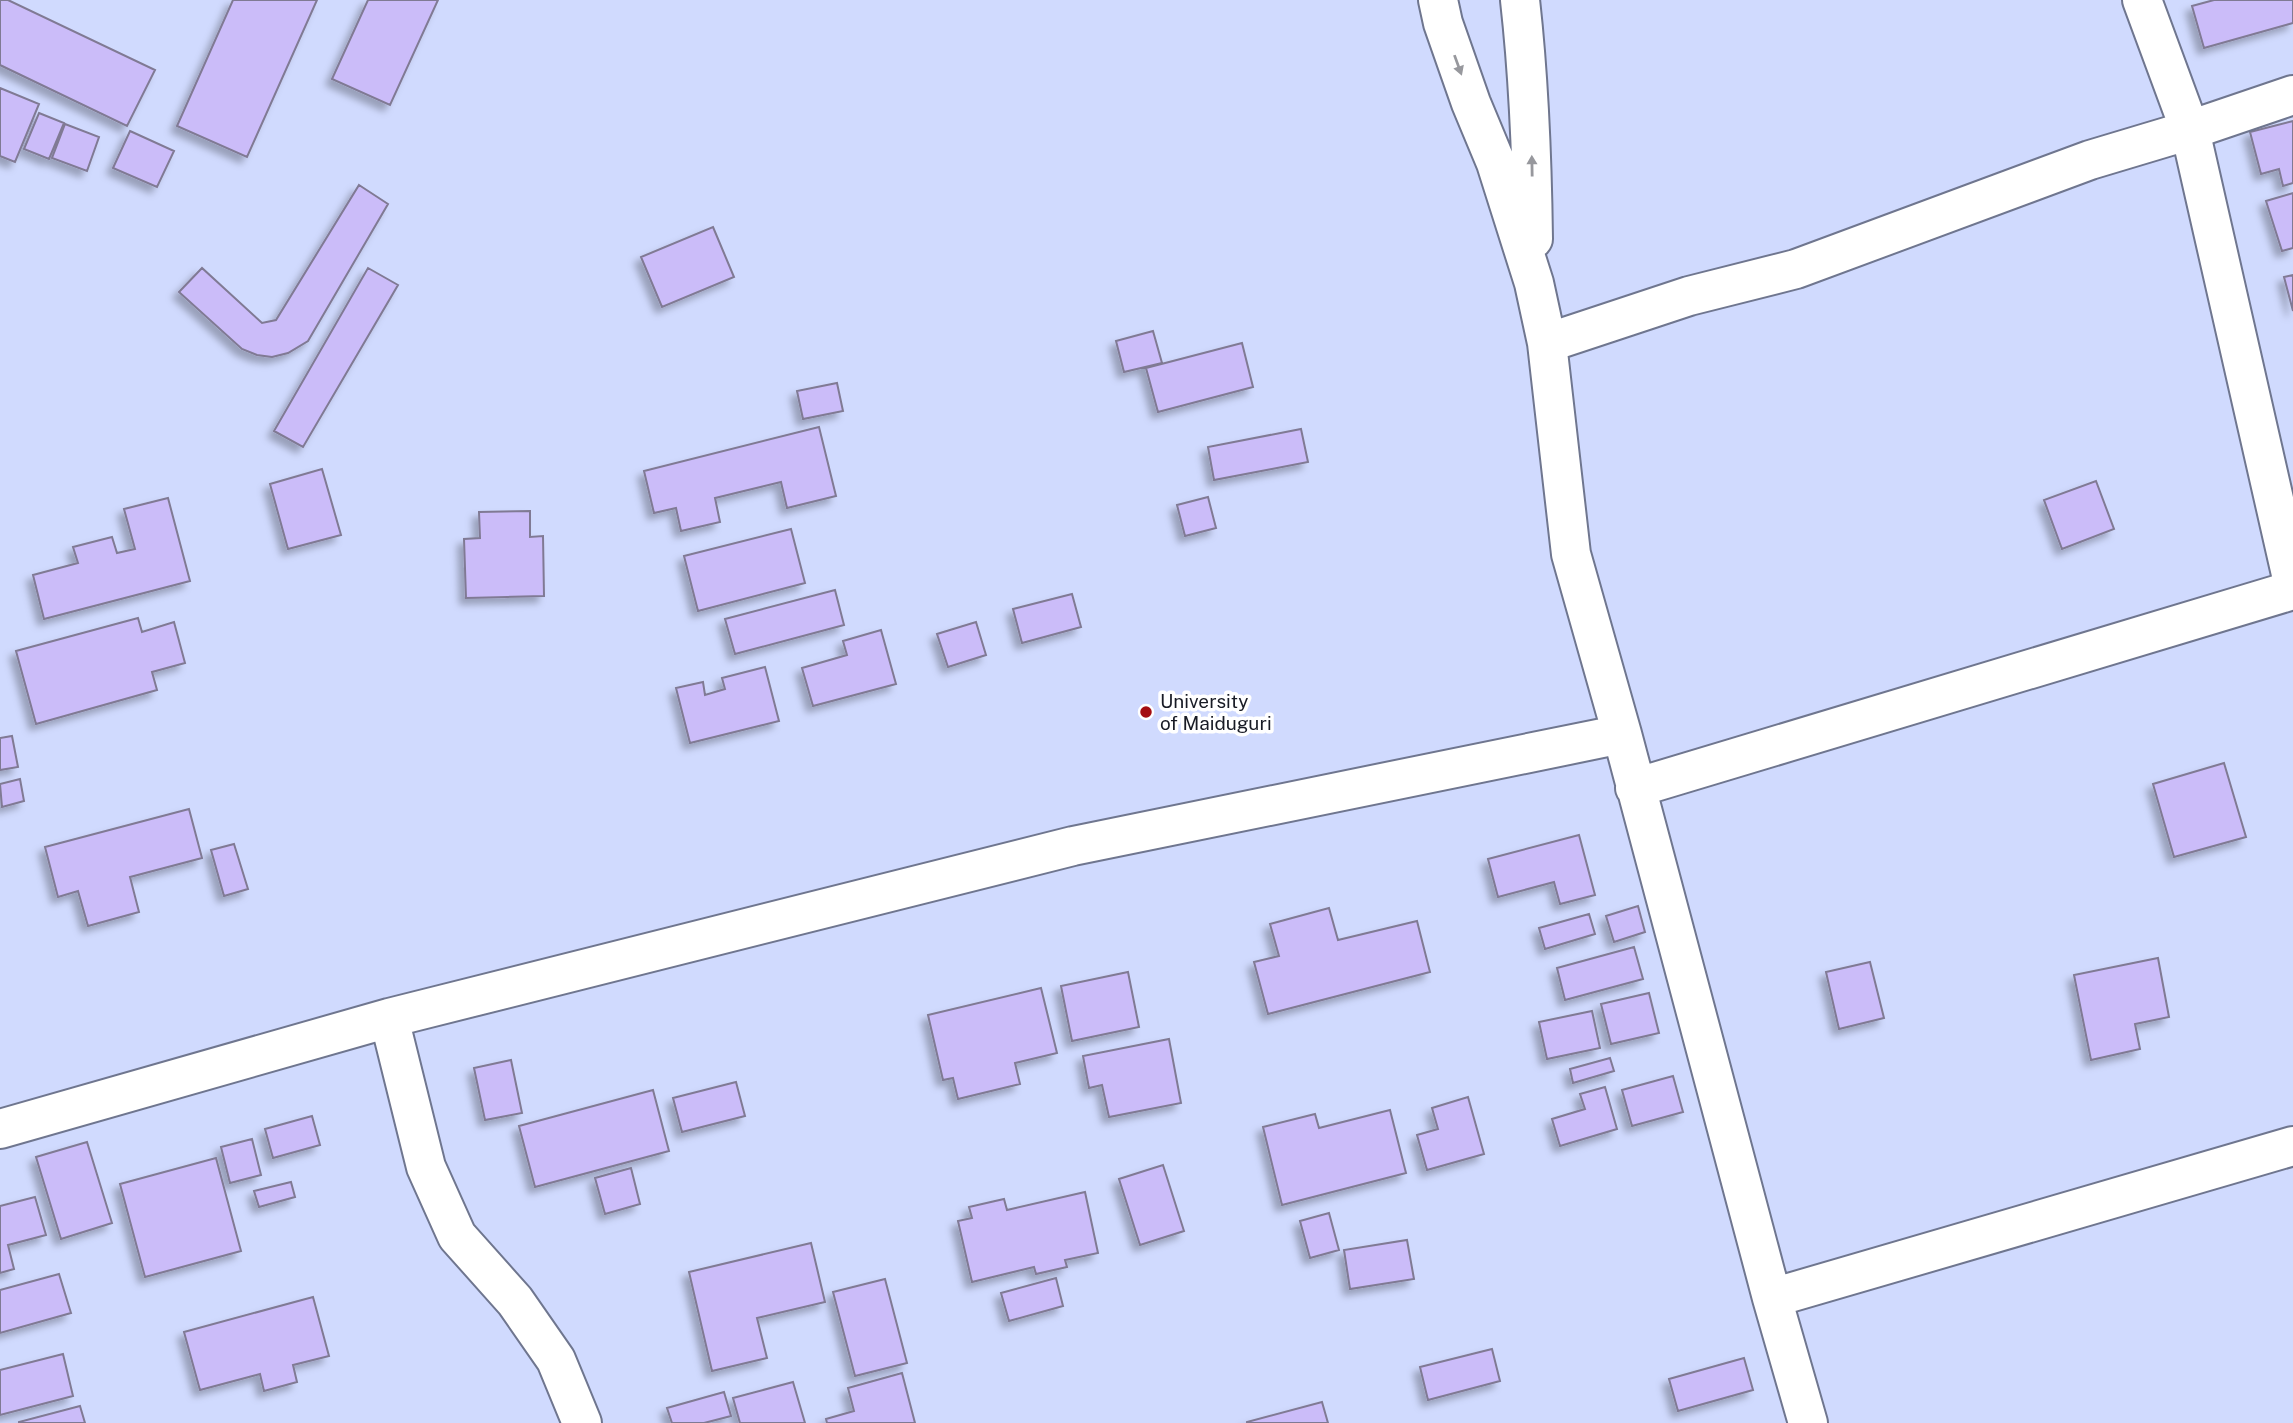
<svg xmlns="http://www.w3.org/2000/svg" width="2293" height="1423" font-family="'Public Sans',sans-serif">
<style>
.built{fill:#d0dafe}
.building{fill:#cbbcf9;stroke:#807a94;stroke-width:2;filter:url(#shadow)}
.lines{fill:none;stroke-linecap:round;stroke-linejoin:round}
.minor-casing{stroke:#6f768f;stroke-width:42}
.minor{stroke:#fff;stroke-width:38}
.oneway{fill:#97989d}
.poi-dot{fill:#a40c11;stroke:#fff;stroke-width:2.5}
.labels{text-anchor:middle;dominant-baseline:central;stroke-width:7;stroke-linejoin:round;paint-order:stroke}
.poi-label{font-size:19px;fill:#181b25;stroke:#fff;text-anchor:start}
</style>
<defs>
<filter id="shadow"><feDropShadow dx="-6" dy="6" stdDeviation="3.5" flood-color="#0004"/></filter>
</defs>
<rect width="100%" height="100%" fill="#dce3fa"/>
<path class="built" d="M0,0h2293v1423h-2293z"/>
<path class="building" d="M0,0h8l147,70 -28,56 -127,-61z
M233,0h84l-70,157 -70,-31z
M368,0h70l-48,105 -58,-26z
M2214,0h79v23l-89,25 -12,-42z
M0,88l39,16 -24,58 -15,-6z
M39,113l25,10 -15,36 -25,-10z
M2293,121v62l-10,3 -4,-17 -18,5 -11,-42z
M65,124l34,13 -12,34 -35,-13z
M130,131l44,20 -17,36 -44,-19z
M359,185l29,19 -80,137 -20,12 -16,4 -15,-2 -15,-6 -63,-57 23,-24 60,55 14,-3z
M2293,193v55l-11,3 -16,-50z
M713,227l21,50 -72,30 -21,-50z
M368,268l30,17 -95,162 -29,-16z
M2293,275v36l-9,-34z
M1153,331l9,32 -38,9 -8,-31z
M1242,343l11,44 -95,25 -12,-44z
M837,383l6,28 -40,8 -6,-28z
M819,427l17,69 -49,12 -6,-26 -66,16 5,24 -39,9 -5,-23 -22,5 -10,-42z
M1301,429l7,33 -94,18 -6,-33z
M322,469l19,66 -53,14 -18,-65z
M2096,481l18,48 -52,20 -18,-49z
M1208,497l8,31 -31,8 -8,-31z
M168,498l22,83 -146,38 -11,-44 45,-12 -5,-16 39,-10 5,16 18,-4 -11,-40z
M530,511v26l13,-1 1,60 -78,2 -2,-59 16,-1 -1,-26z
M791,529l14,54 -107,28 -14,-55z
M835,590l9,35 -109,29 -10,-35z
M1072,594l9,33 -59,16 -9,-34z
M138,618l4,14 32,-10 11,41 -33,9 5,18 -121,34 -20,-73z
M976,622l10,33 -38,12 -11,-33z
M881,630l15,54 -83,22 -11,-38 45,-13 -4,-14z
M765,667l14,54 -89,22 -14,-55 27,-6 2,13 20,-6 -3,-11z
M12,736l6,31 -18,3v-32z
M2224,763l22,74 -72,20 -21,-73z
M20,779l4,22 -22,6 -2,-23z
M189,809l13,49 -72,19 9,35 -51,14 -10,-35 -20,6 -13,-50z
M1579,835l16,60 -35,9 -6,-22 -56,15 -10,-38z
M234,844l14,45 -24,7 -13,-46z
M1638,906l7,26 -31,10 -8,-26z
M1329,908l9,32 79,-19 13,51 -162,42 -14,-52 25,-6 -9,-32z
M1589,914l6,20 -50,15 -6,-21z
M1634,947l9,32 -78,21 -8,-32z
M2158,958l11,59 -34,7 5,25 -49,11 -17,-85z
M1870,962l14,56 -45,11 -13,-57z
M1128,972l11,55 -67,14 -11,-55z
M1041,988l16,65 -42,10 5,21 -62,15 -5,-21 -10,2 -15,-65z
M1649,993l10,40 -48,11 -10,-40z
M1592,1011l8,37 -53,11 -8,-37z
M1169,1039l12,64 -72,14 -7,-32 -13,3 -6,-32z
M1610,1058l4,13 -41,12 -3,-14z
M511,1060l11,53 -37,7 -11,-52z
M1673,1076l10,36 -51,14 -10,-36z
M736,1082l9,34 -63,16 -9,-34z
M1605,1087l12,42 -57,17 -8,-27 33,-10 -5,-15z
M653,1090l16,61 -134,36 -16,-61z
M1468,1097l16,57 -57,16 -10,-35 21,-6 -6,-21z
M1390,1110l16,63 -124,32 -19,-78 52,-13 4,14z
M312,1116l8,29 -47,13 -8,-29z
M252,1139l9,36 -31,8 -9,-36z
M87,1142l25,81 -51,16 -25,-82z
M216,1158l25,93 -96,26 -25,-93z
M1163,1165l21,66 -44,14 -21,-66z
M631,1168l9,36 -35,10 -10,-36z
M291,1182l4,15 -36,10 -5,-16z
M1085,1192l13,61 -33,7 2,7 -31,7 -2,-7 -62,15 -14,-61 14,-3 -3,-11 35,-8 3,11z
M35,1197l11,38 -38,10 6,24 -14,4v-67z
M1329,1213l10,37 -29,8 -10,-37z
M1407,1240l7,39 -64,10 -6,-39z
M811,1243l14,59 -68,16 10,40 -55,13 -23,-99z
M59,1274l12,39 -71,20v-43z
M1056,1278l7,28 -54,15 -8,-28z
M885,1279l22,84 -52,13 -22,-84z
M313,1297l16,59 -36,9 4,17 -33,9 -4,-17 -60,16 -16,-58z
M1492,1349l8,32 -72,19 -8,-33z
M63,1354l10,42 -73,19v-45z
M1744,1358l9,32 -75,21 -9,-32z
M902,1373l13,50h-88l-1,-4 28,-8 -6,-23z
M793,1382l12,41h-65l-7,-25z
M724,1392l7,24 -27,7h-32l-5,-15z
M1322,1402l6,21h-81v-1z
M80,1406l5,17h-66v-1z"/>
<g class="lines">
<g class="minor-casing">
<path id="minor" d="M1438,0l5,23 28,80 25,60 38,120 13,60 24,211 51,180 150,564 36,125
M1520,0c9,79 12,159 13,239
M2142,0l48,130 103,453
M1547,343l142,-47 107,-27 294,-109 100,-30 103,-35
M1635,788l658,-198
M389,1018l37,149 31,69 58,65 41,59 26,63
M0,1129l389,-111 684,-172 549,-112
M1772,1298l521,-152"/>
</g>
<use href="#minor" class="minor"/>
</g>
<defs><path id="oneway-solid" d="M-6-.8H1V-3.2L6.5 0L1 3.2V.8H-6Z" transform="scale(1.75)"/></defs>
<g class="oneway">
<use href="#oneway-solid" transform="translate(1458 65) rotate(70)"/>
<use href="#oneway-solid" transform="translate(1532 166) rotate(-91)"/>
</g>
<circle class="poi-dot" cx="1146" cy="712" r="7"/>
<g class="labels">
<g class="poi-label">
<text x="1160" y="701">University<tspan x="1160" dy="22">of Maiduguri</tspan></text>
</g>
</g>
</svg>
